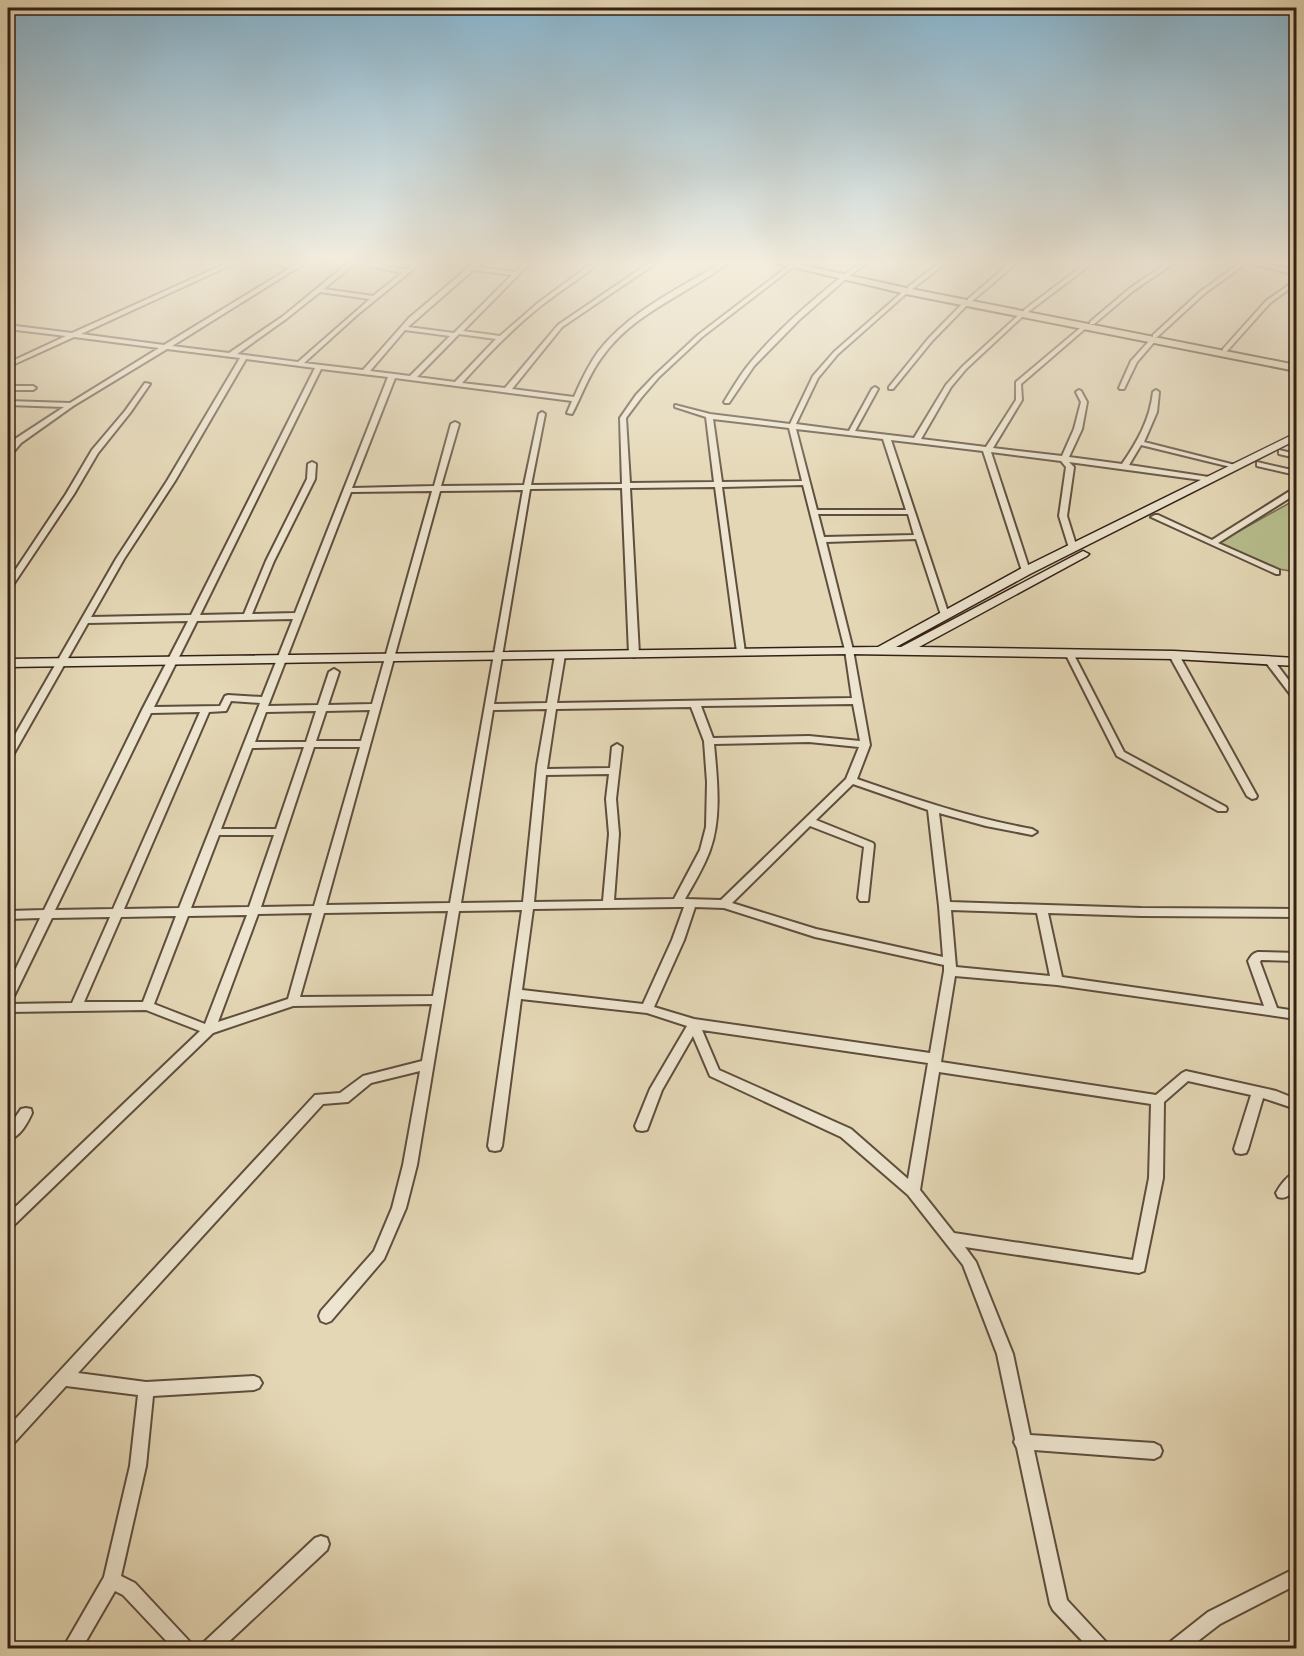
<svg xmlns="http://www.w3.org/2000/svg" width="1304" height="1656" font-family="'Sorts Mill Goudy',serif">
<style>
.green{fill:#b7bd8c;stroke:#756e52;stroke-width:1.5}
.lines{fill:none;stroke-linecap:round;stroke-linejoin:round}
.street-casing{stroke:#5f4e3e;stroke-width:4}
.secondary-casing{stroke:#332017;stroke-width:3}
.primary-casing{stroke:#332017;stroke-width:4}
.street{fill:#ede5cf;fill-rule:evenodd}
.secondary{fill:#ede5cf;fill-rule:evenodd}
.primary{fill:#e4d7b5;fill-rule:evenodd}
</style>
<rect width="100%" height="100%" fill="#e4d7b5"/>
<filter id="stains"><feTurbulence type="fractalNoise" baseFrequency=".00333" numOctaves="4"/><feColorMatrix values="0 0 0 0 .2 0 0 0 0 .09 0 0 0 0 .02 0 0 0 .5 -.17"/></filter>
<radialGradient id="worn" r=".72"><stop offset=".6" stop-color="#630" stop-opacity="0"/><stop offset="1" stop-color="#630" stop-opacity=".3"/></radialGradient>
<path class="green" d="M1293,501h3v71l-23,-4 -55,-25z"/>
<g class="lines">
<g class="street-casing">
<path id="street" d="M227,263h8l-154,71 83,11 126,-77 -19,-5 24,2 10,-2 -133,83 57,7 53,-36 66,-54h7l-31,26 49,7 29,-23 -44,-10h13l35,7 8,-7h7l-64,52 -53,48 59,7 46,-52 65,-55h7l-4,4 38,5 8,-9h7l-67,68 37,5 38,-33 54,-40h7c-18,15 -38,27 -57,42 -29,23 -55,50 -80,78l43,5 53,-63 91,-62h7l-94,64 -50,62 62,8c7,-16 14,-31 24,-45 31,-40 80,-63 123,-89h7c-42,32 -94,49 -126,94 -13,17 -20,38 -30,57l-5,-1 5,-12 -177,-23 -43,110 82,-2 17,-62 4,-2 4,2 -18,62 83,-1 15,-71 3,-2 3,2 -14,71 91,-1 -2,-66 16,-23 19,-20 43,-40 93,-71 3,2 -1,1 -91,70 -43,40 -18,21 -15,20 4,65 84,-1 -8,-65 -31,-10v-2l35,9 80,10 23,-48 21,-24 72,-63 3,2 -1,1 -70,62 -20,24 -22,46 53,7 23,-42 3,-2 3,2 -23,42 59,7 32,-53 16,-18 60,-55 3,2 -1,1 -58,54 -15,18 -30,52 65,8 30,-47v-18l69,-58 2,1v2l-66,57 1,16 -29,48 69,8 12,-27 7,-27 -5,-10 3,-2 2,1 6,11 -5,27 -13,28 53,7c15,-22 28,-44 31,-72l3,-2 3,2 -2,20 -13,30 95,24 -4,2 -94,-23 -12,20 80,12 4,2 -4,2 -140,-19 5,5 -7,49 10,32 -4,2 -4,-2 -10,-32 7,-49 -5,-6 -70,-9 39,119 -4,2 -4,-2 -39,-120 -92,-11 58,175 -4,3 -4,-3 -25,-76 -90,3 27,108 17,95 -13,34c57,20 114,39 175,50l5,3 -5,3 -46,-9 -47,-13 11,89 191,6 155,1v8l-155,-1 -93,-3 14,64 202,29 -16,-45c3,-5 5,-8 10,-9l38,1v8l-35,-1 -1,2 17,46 19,3v8l-239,-34 -102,-9 -14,86 215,33 26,-22 4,-2 90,20 20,8v10l-33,-11 -15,51 -2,4 -5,1 -5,-1 -2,-4 17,-54 -63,-14 -24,21 -1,76 -19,93 -5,2 -174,-26 11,15 37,92 17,81 124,8 6,3 2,5 -2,5 -6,3 -120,-9 33,150 39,42 3,6h-20l-36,-38 -3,-6 -33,-156 -3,-6 1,-3 -18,-85 -34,-89 -55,-70 -67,-58 -131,-61 -17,-40 -31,54 -15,40 -5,1 -5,-1 -2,-4 15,-37 37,-63 -40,-13 -126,-14 -19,147 -2,4 -5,1 -5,-1 -2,-4 34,-236 -63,1 -42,254 -11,43 -22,51 -53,62 -5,2 -5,-2 -2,-5 2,-5 53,-60 18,-43 11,-43 17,-94 -49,12 -23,19 -25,2 -245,269 68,9 108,-6 5,2 3,5 -3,5 -5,2 -101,6 -7,70 -25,110 14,7 55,59 3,6h-20l-50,-53 -8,-4 -33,57h-19l41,-71 26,-111 8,-71 -72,-9 -52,57 -6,3v-19l307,-332 25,-2 23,-17 59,-15 10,-57 -139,2 -80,27 -200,193 -5,2v-14l192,-183 -54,-21 -138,2v-8l64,-1 38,-86 -58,1 -38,78 -2,3 -4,1v-15l32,-67 -32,1v-8l36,-1 98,-200 46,-89 -100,2 -75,132 -5,3v-11l108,-188 51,-78 73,-123 -73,-9 -94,57 -52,37 -10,12h-3v-6l7,-10 49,-32 -56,-2v-4l62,2 89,-55 -85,-11 -66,30v-4l58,-27 -58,-7v-4l64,8zM473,270l39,5 -58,58 -46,-6zM320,292l50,7 -72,63 -61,-8 49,-35zM405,330l45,6 -40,40 -40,-5zM459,334l37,5 -41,43 -38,-5zM246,359l69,9 -124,247 -100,2 33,-58 51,-78zM321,369l67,8 -93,236 -43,1 22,-53 41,-82 1,-15 -4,-2 -4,2 -1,15 -41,82 -22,53 -44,1zM713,419l76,9 13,53 -80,1zM796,429l87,10 23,71h-89zM803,485l42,165 7,48 -295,5 8,-48 -5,-3 -5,3 -8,48 -53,1 36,-215 92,-1 7,166 5,3 5,-3 -9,-166 85,-1 22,165 4,3 4,-3 -23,-165zM523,490l-73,413 -124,2 114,-414zM432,491l-60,213 -44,1 11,-33 -5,-3 -5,3 -11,33 -50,1 83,-214zM818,514h90l6,21 -90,2zM293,619l-31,78 -34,-2 -3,1 -5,10 -66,1 43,-86zM231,701l29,2 -81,205 -55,1 85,-197 17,-1zM853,704l7,37 -51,-5 -96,2 -12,-32zM691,707l13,34 3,41 -1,45 -6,23 -26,49 -60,1 5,-66 -3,-35 6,-52 -5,-3 -5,3 -2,21 -63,1 9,-60zM547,709l-10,57 -14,136 -62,1 32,-193zM370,710l-9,31h-45l10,-30zM316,711l-10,31h-51l11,-30zM200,712l-87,197 -58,1 96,-197zM809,742l50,5 -13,32 -125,121 -36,-1c9,-16 19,-32 25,-49 12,-33 7,-72 4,-106zM304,747l-28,82h-55l31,-81zM314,747h46l-46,159 -53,1zM609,774l-3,25 3,35 -6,67 -69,1 12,-127zM853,784l75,26 11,96 4,51 -127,-28 -84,-26 78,-77 54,21 -6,51 2,3h8l6,-56 -1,-2 -57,-23zM219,835h55l-25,72 -58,1zM678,907h6l-12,33 -29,64 -121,-14 11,-81zM695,907l29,1 91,29 129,28v6l-14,82 -236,-34 -40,-12 30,-67zM951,910l86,3 13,63 -94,-9zM448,911l-15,85 -133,1 24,-84zM312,913l-24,86 -70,23 40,-108zM247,915l-42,109 -51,-20 34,-88zM176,916l-33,86h-59l37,-85zM702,1030l226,33 -20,116 -57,-50 -132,-59zM939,1072l212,32 -2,74 -16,82 -179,-27 -34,-43z
M860,263h7l-18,13 -50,44 -45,46 -25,37h-4l-1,-1c8,-13 16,-27 26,-39 29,-35 74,-74 110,-100z
M939,263h7l-34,26h-4v-2z
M1010,263h7l-45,38h-4v-2z
M1086,263h7l-65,49h-4v-2z
M1167,263h7l-41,28 -39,33h-4v-2l39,-33z
M1240,263h7l-42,30 -48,44h-4v-2l48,-44z
M1249,263h12l35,8v4z
M1296,280v4l-26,19 -43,48h-4v-2l43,-48z
M964,302l5,1 -37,38 -39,48h-4v-2l39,-48z
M1151,339l5,1 -19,22 -13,27h-4l-1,-1 12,-27z
M1296,352l-1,12 -5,1 3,-11z
M145,383l5,1 -20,29 -32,40 -24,41 -63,94h-3v-7l58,-87 26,-44 33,-39z
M8,386h25l3,2 -3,2h-25z
M1279,450l17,4v4l-17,-4z
M1257,462l39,9v4l-39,-9z
M1293,489h3v5l-78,49 61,27v4h-3l-125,-57 4,-2h3l54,25z
M1069,650l4,3 51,99 102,55 1,2 -1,2h-8l-101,-55 -52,-103z
M1174,652l5,3 78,141 -1,2 -4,1 -5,-3 -78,-141z
M1269,657l3,1 24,32v9l-3,-1 -29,-38z
M26,1108l5,1 1,4c-5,11 -12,24 -24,27v-12l13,-19z
M1296,1172v15c-5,6 -9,13 -18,10l-2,-4c4,-8 12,-18 20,-21z
M321,1536l6,2 2,6 -2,6 -105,98h-21l3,-6 111,-104z
M1296,1568v17l-76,39 -31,24h-22l3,-6 38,-30z"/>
</g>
<g class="secondary-casing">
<path id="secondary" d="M1296,433v7l-266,134 -134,73h5l182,-96 6,3 -2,2 -168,91 255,4 122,7v8l-122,-7 -325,-5 -841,13v-8l870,-12 144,-79z"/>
</g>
<g class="primary-casing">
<path id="primary" d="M776,263h17l113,25 390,77v6l-390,-77z"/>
</g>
<use href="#street" class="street"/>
<use href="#secondary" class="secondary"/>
<use href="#primary" class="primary"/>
</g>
<linearGradient id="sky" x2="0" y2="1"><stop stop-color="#87b6d2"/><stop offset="0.53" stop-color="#f3edde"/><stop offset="1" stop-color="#f3edde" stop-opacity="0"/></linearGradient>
<rect width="1304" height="495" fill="url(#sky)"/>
<rect width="1304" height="1656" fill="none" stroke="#e4d7b5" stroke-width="30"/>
<rect x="9" y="9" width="1286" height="1638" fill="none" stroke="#332017" stroke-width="3"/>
<rect x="15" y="15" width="1274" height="1626" fill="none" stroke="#332017" stroke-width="1.5"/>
<rect width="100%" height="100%" filter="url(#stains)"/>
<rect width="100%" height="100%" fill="url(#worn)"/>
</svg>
